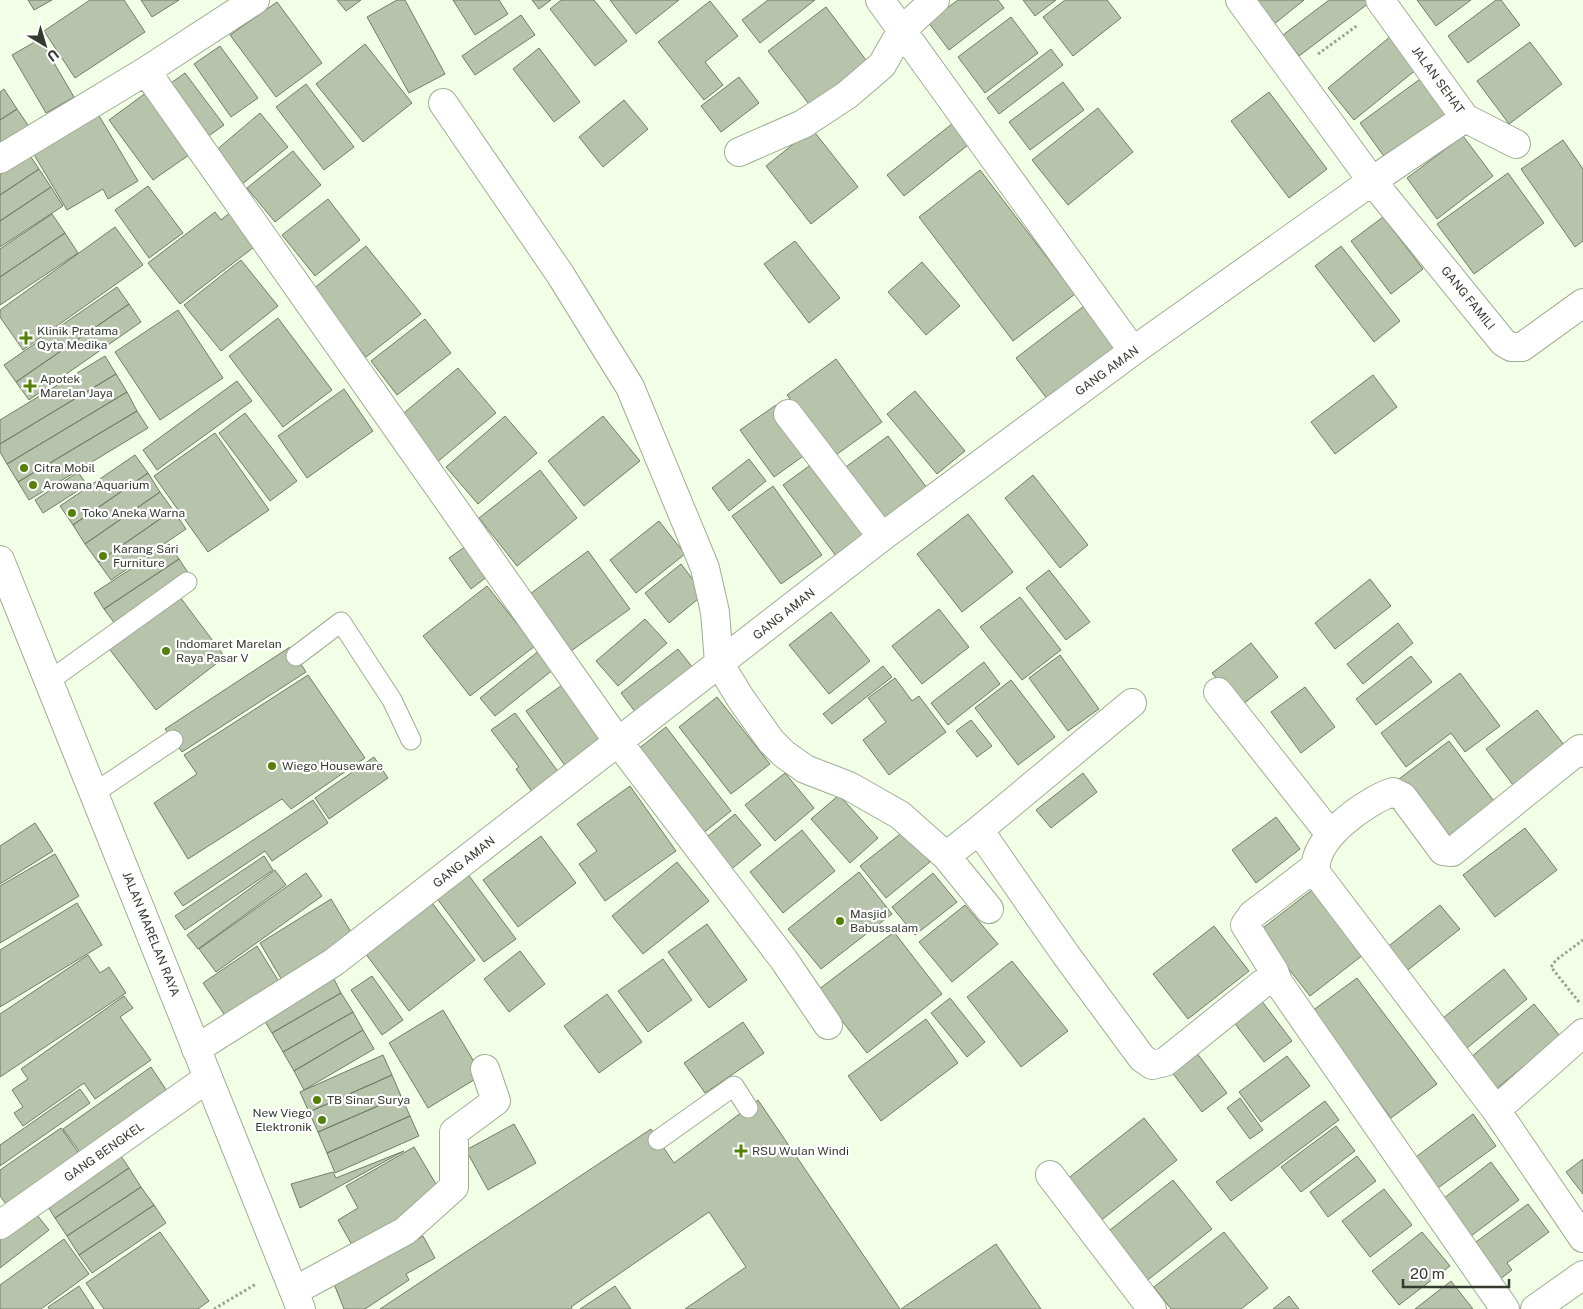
<svg xmlns="http://www.w3.org/2000/svg" width="1583" height="1309" font-family="'Public Sans',sans-serif">
<style>
.building{fill:#b7c3ab;stroke:#727d67}
.lines{fill:none;stroke-linecap:round;stroke-linejoin:round}
.service-casing{stroke:#a0ac95;stroke-width:21}
.minor-casing{stroke:#a0ac95;stroke-width:30}
.primary-casing{stroke:#a0ac95;stroke-width:30}
.path{stroke:#9aa391;stroke-width:3;stroke-dasharray:2.5 2.5;stroke-linecap:butt}
.service{stroke:#fff;stroke-width:19}
.minor{stroke:#fff;stroke-width:28}
.primary{stroke:#fff;stroke-width:28}
.poi-dot{fill:#568108;stroke:#fff;stroke-width:2}
.labels{text-anchor:middle;dominant-baseline:central;stroke-width:4.5;stroke-linejoin:round;paint-order:stroke}
.street-label{font-size:12px;fill:#353a30;stroke:#fff}
.poi-label{font-size:12px;fill:#353a30;stroke:#fff;text-anchor:start}
</style>
<rect width="100%" height="100%" fill="#f2ffe6"/>
<path class="building" d="M28,0h24l-18,10z
M90,0h34l21,32 -70,46 -31,-47z
M141,0h38l-27,17z
M337,0h24l-15,11z
M397,0h8l40,74 -36,19 -42,-76z
M453,0h46l9,14 -33,21z
M532,0h19l-12,9z
M561,0h33l33,41 -32,25 -45,-57z
M610,0h69l-43,34z
M768,0h47l-55,43 -18,-23z
M958,0h40l6,8 -55,42 -21,-28z
M1023,0h33l-21,16z
M1065,0h42l14,18 -48,38 -30,-39z
M1254,0h50l-31,25z
M1329,0h38l2,3 -70,53 -16,-21z
M1417,0h54l-35,26z
M1496,0h5l19,25 -52,38 -20,-27z
M710,1l28,35 -33,26 18,23 -19,15 -46,-58z
M277,2l45,61 -46,34 -46,-62z
M826,7l43,57 -57,44 -44,-57z
M521,15l14,20 -60,40 -13,-19z
M1011,17l27,36 -53,40 -27,-36z
M1391,36l26,33 -63,51 -26,-32z
M40,39l34,58 -28,16 -34,-58z
M1530,42l32,42 -53,40 -32,-43z
M365,44l47,59 -49,39 -47,-58z
M220,46l38,52 -27,19 -37,-53z
M539,48l41,54 -26,20 -41,-53z
M1051,49l12,16 -64,49 -12,-16z
M185,73l39,52 -21,15 -39,-52z
M1427,74l29,39 -68,49 -28,-39z
M739,77l20,26 -38,29 -20,-26z
M1063,82l21,28 -54,40 -21,-28z
M306,84l48,63 -30,23 -48,-63z
M154,87l45,61 -46,32 -44,-60z
M4,89l13,20 -17,11v-28z
M1269,92l58,77 -38,29 -58,-77z
M624,100l24,29 -45,38 -24,-30z
M1098,108l35,44 -65,53 -36,-45z
M17,109l13,19 -30,20v-28z
M260,113l28,34 -47,38 -27,-33z
M98,114l40,67 -30,18 -5,-10 -36,21 -34,-57z
M957,120l16,21 -69,55 -17,-21z
M812,129l46,58 -47,37 -45,-58z
M1463,136l30,40 -56,43 -30,-41z
M1563,140l20,29v72l-8,6 -54,-78z
M27,151l12,18 -39,26v-26z
M293,151l28,34 -46,37 -28,-34z
M39,169l12,18 -51,34v-26z
M980,170l95,124 -62,47 -94,-124z
M1508,173l36,50 -70,51 -37,-50z
M148,186l35,47 -34,25 -34,-48z
M51,187l12,19 -63,41v-26z
M328,199l32,41 -45,36 -33,-41z
M232,211l26,33 -78,60 -32,-41 67,-51 6,8z
M52,214l13,19 -65,44v-28z
M1383,217l40,52 -32,25 -40,-53z
M115,227l28,38 -120,85 -23,-33v-7z
M65,233l13,20 -78,52v-28z
M795,241l45,57 -31,25 -45,-59z
M366,246l55,68 -55,43 -54,-67z
M1341,246l59,75 -26,21 -59,-76z
M241,260l37,46 -57,45 -37,-46z
M922,262l38,44 -34,29 -38,-43z
M117,287l12,17 -113,78 -12,-17z
M129,304l12,18 -112,78 -13,-18z
M1084,306l35,45 -68,53 -35,-46z
M178,310l45,68 -63,42 -45,-68z
M278,318l54,72 -49,37 -54,-71z
M425,319l26,34 -54,42 -26,-34z
M105,356l11,18 -116,70v-24z
M836,359l46,63 -49,35 -46,-62z
M458,368l38,45 -60,50 -37,-46z
M116,374l11,18 -120,72 -7,-12v-8z
M1373,375l24,32 -62,47 -24,-32z
M237,381l15,20 -95,69 -14,-20z
M344,389l29,42 -66,47 -29,-42z
M915,391l50,60 -28,23 -50,-60z
M127,392l10,19 -119,71 -11,-18z
M776,405l33,47 -35,25 -34,-47z
M137,411l11,17 -119,72 -11,-18z
M245,413l52,68 -27,20 -51,-68z
M505,416l32,37 -59,51 -32,-37z
M603,416l37,45 -56,45 -36,-45z
M215,433l54,77 -61,42 -54,-76z
M888,436l39,52 -44,33 -40,-52z
M135,455l13,18 -75,52 -13,-19z
M749,459l17,22 -37,30 -17,-23z
M816,461l56,75 -33,24 -56,-75z
M540,470l37,48 -60,48 -38,-48z
M78,472l9,13 -44,28 -8,-13z
M148,473l12,19 -75,52 -12,-19z
M1033,475l55,70 -28,23 -55,-70z
M773,486l49,69 -41,29 -49,-68z
M160,492l13,18 -75,52 -13,-18z
M173,510l13,19 -75,51 -13,-18z
M968,514l45,58 -51,40 -45,-58z
M659,521l26,33 -49,39 -26,-33z
M169,544l10,15 -75,50 -10,-16z
M466,546l22,30 -17,13 -22,-31z
M588,551l42,58 -59,42 -41,-57z
M179,559l10,15 -74,50 -11,-15z
M681,564l23,30 -35,29 -24,-30z
M1049,570l41,52 -24,18 -40,-52z
M1370,579l21,27 -56,43 -20,-26z
M487,586l48,60 -65,50 -47,-60z
M177,593l48,64 -69,53 -49,-64z
M1020,597l41,53 -39,30 -42,-53z
M939,609l30,38 -47,37 -30,-38z
M831,612l39,49 -41,33 -40,-49z
M645,619l22,24 -49,43 -22,-25z
M1398,623l15,20 -50,41 -16,-20z
M1251,643l27,34 -39,30 -27,-34z
M290,647l16,25 -124,80 -17,-23z
M678,649l19,24 -58,44 -18,-24z
M540,650l14,19 -59,47 -15,-18z
M1060,655l39,54 -31,22 -39,-53z
M1411,656l21,26 -56,43 -20,-26z
M984,662l16,22 -52,41 -17,-22z
M883,666l9,11 -60,47 -9,-10z
M1460,673l40,53 -35,26 -14,-19 -45,34 -25,-34z
M308,675l57,83 -74,51 -9,-10 -94,60 -34,-56 43,-29 -13,-19z
M895,678l17,23 7,-5 27,36 -57,43 -26,-35 23,-18 -18,-24z
M1011,680l44,57 -37,28 -43,-57z
M565,683l40,55 -39,29 -40,-56z
M1305,687l30,40 -34,26 -30,-41z
M717,697l53,67 -39,30 -52,-67z
M1537,710l27,35 -51,40 -27,-36z
M515,713l47,64 -27,19 -19,-27 3,-2 -28,-37z
M971,720l21,26 -15,11 -21,-26z
M666,727l65,84 -29,23 -65,-84z
M1449,741l47,63 -50,37 -47,-62z
M374,757l14,21 -59,41 -14,-21z
M785,773l29,35 -39,33 -30,-36z
M1083,773l14,19 -46,36 -15,-18z
M630,786l46,65 -71,50 -26,-37 18,-13 -20,-27z
M839,795l39,43 -28,25 -39,-44z
M313,800l15,23 -56,38 -7,-10 -82,55 -9,-13z
M735,814l26,31 -32,26 -26,-31z
M1276,817l24,32 -44,34 -24,-33z
M35,823l18,28 -53,33v-38z
M1525,828l32,42 -62,47 -32,-42z
M802,830l33,41 -52,42 -33,-41z
M904,831l26,31 -44,36 -26,-32z
M541,836l35,47 -58,44 -35,-47z
M55,854l24,42 -79,47v-57z
M264,856l9,14 -88,60 -10,-14z
M677,862l32,39 -66,53 -31,-38z
M275,870l11,15 -88,64 -11,-14z
M859,872l33,42 -71,55 -33,-40z
M306,873l16,23 -106,76 -17,-23z
M467,873l49,66 -32,23 -48,-65z
M933,873l24,29 -42,33 -23,-28z
M1312,890l51,65 -53,41 -51,-65z
M331,899l23,38 -71,45 -23,-39z
M77,903l25,42 -102,62v-57z
M432,903l43,57 -66,51 -44,-58z
M965,905l33,39 -46,38 -33,-40z
M1440,905l20,24 -56,44 -19,-24z
M707,924l40,56 -38,28 -41,-56z
M1214,926l35,45 -61,48 -35,-45z
M894,932l48,62 -75,59 -49,-63z
M257,946l24,39 -53,35 -25,-37z
M520,951l25,33 -36,28 -25,-33z
M88,955l12,18 9,-6 17,26 -126,84v-63z
M663,959l29,41 -44,32 -30,-41z
M1012,961l56,70 -47,36 -54,-70z
M1504,969l23,30 -65,53 -24,-30z
M331,973l10,20 -69,40 -11,-18z
M372,976l31,44 -21,15 -31,-45z
M1357,978l80,106 -46,34 -79,-107z
M341,993l12,19 -70,40 -11,-19z
M607,994l35,48 -43,31 -35,-47z
M124,996l9,12 -13,9 31,43 -56,39 -11,-16 -61,43 -9,-13 9,-6 -11,-17 16,-11 -7,-10z
M1258,996l34,45 -28,21 -34,-45z
M950,998l35,44 -18,15 -36,-44z
M1534,1004l26,32 -71,59 -26,-31z
M443,1010l39,65 -54,33 -39,-65z
M353,1012l10,18 -69,41 -11,-19z
M926,1019l32,44 -77,58 -33,-45z
M743,1022l21,31 -59,40 -21,-30z
M363,1030l11,19 -70,41 -10,-19z
M1190,1044l37,49 -25,19 -37,-49z
M383,1055l9,20 -83,37 -9,-20z
M1287,1056l23,30 -49,36 -22,-30z
M151,1067l18,27 -87,61 -19,-26z
M392,1075l9,21 -83,36 -9,-20z
M80,1089l10,14 -90,63v-21z
M401,1096l9,20 -83,37 -9,-21z
M1240,1098l23,32 -13,9 -23,-31z
M758,1100l142,209h-215l61,-42 -37,-55 -138,95 1,2h-192l271,-180 23,34z
M1325,1101l14,19 -108,81 -15,-19z
M1473,1114l23,32 -65,47 -23,-30z
M410,1116l9,20 -84,37 -8,-20z
M1144,1118l33,42 -83,66 -33,-42z
M514,1124l22,39 -48,27 -22,-40z
M1336,1126l19,25 -54,41 -20,-25z
M61,1128l21,30 -73,50 -9,-12v-26z
M414,1147l29,49 -90,51 -15,-27 20,-12 -12,-22z
M117,1150l12,18 -74,50 -12,-19z
M404,1151l-104,57 -9,-24 42,-12 3,6z
M1357,1156l19,25 -48,36 -18,-25z
M1583,1159v35l-17,-22z
M1491,1162l28,38 -52,39 -28,-37z
M129,1168l12,19 -74,49 -12,-18z
M1173,1180l39,49 -68,54 -39,-49z
M141,1187l13,18 -75,50 -12,-19z
M1384,1189l28,36 -42,32 -28,-36z
M1528,1204l21,28 -42,31 5,7 -17,13 -26,-36z
M29,1205l20,25 -49,38v-41z
M154,1205l12,18 -74,50 -13,-18z
M160,1232l49,69 -11,8h-94l-18,-26z
M1224,1232l44,56 -27,21h-70l-17,-22z
M1422,1232l28,34 -51,39 -27,-34z
M423,1236l12,22 -29,16 3,6 -44,29h-21l-12,-30 65,-28z
M64,1239l25,35 -48,35h-41v-24z
M996,1244l45,65h-140z
M1451,1281l22,28h-58z
M79,1286l15,23h-45l-1,-2z
M615,1286l16,23h-51z
M1289,1296l10,13h-26z"/>
<g class="lines">
<g class="service-casing">
<path id="service" d="M296,656l45,-34 51,78 19,40
M49,681l138,-99
M94,793l79,-53
M658,1140l76,-54 14,22"/>
</g>
<g class="minor-casing">
<path id="minor" d="M880,0l253,351
M1240,0l132,181 131,161 8,5h11l61,-44
M146,71l473,672 165,217 44,65
M443,103l117,171 70,113 75,181 10,44 4,51 22,36 30,42 13,13 21,15 44,17 51,29 46,41 33,-26 87,125 76,103 10,7 13,-3 97,-78 9,-4 7,2 227,327
M1465,118l51,26
M739,152l64,-28 44,-29 35,-30 20,-35 33,-30
M0,159l146,-88 109,-71
M788,414l94,123
M1218,692l112,142
M1583,753l-3,-4 -128,103 -9,-1 -40,-54 -10,-5c-26,8 -86,50 -76,82l179,236 87,128
M979,830l153,-127
M946,856l43,53
M1278,982l-4,-11 -29,-46 7,-10 63,-48
M196,1049l138,-87 548,-425 251,-186 239,-170 93,-63 -85,-118
M1496,1110l87,-77
M1050,1175l102,134
M0,1225l208,-147
M294,1291l111,-60 49,-44v-55l42,-31 -11,-32
M1535,1309l48,-34"/>
</g>
<g class="primary-casing">
<path id="primary" d="M0,560l301,749"/>
</g>
<path class="path" d="M1318,54l40,-29
M1579,1002l-28,-35 5,-7 27,-20
M214,1309l42,-25"/>
<use href="#service" class="service"/>
<use href="#minor" class="minor"/>
<use href="#primary" class="primary"/>
</g>
<g class="poi-dot">
<path d="M23.5 330.5h5v5h5v5h-5v5h-5v-5h-5v-5h5z"/>
<path d="M27.5 378.5h5v5h5v5h-5v5h-5v-5h-5v-5h5z"/>
<circle cx="24" cy="468" r="5"/>
<circle cx="33" cy="485" r="5"/>
<circle cx="72" cy="513" r="5"/>
<circle cx="103" cy="556" r="5"/>
<circle cx="166" cy="651" r="5"/>
<circle cx="272" cy="766" r="5"/>
<circle cx="840" cy="921" r="5"/>
<circle cx="317" cy="1100" r="5"/>
<circle cx="322" cy="1120" r="5"/>
<path d="M738.5 1143.5h5v5h5v5h-5v5h-5v-5h-5v-5h5z"/>
</g>
<g class="labels">
<g class="street-label">
<text transform="translate(1438 80) rotate(54)">JALAN SEHAT</text>
<text transform="translate(1468 298) rotate(51)">GANG FAMILI</text>
<text transform="translate(1107 371) rotate(-36)">GANG AMAN</text>
<text transform="translate(784 614) rotate(-38)">GANG AMAN</text>
<text transform="translate(464 862) rotate(-38)">GANG AMAN</text>
<text transform="translate(151 934) rotate(68)">JALAN MARELAN RAYA</text>
<text transform="translate(104 1152) rotate(-35)">GANG BENGKEL</text>
</g>
<g class="poi-label">
<text x="37" y="331">Klinik Pratama<tspan x="37" dy="14">Qyta Medika</tspan></text>
<text x="40" y="379">Apotek<tspan x="40" dy="14">Marelan Jaya</tspan></text>
<text x="34" y="468">Citra Mobil</text>
<text x="43" y="485">Arowana Aquarium</text>
<text x="82" y="513">Toko Aneka Warna</text>
<text x="113" y="549">Karang Sari<tspan x="113" dy="14">Furniture</tspan></text>
<text x="176" y="644">Indomaret Marelan<tspan x="176" dy="14">Raya Pasar V</tspan></text>
<text x="282" y="766">Wiego Houseware</text>
<text x="850" y="914">Masjid<tspan x="850" dy="14">Babussalam</tspan></text>
<text x="327" y="1100">TB Sinar Surya</text>
<text x="312" y="1113" text-anchor="end">New Viego<tspan x="312" dy="14">Elektronik</tspan></text>
<text x="752" y="1151">RSU Wulan Windi</text>
</g>
</g>
<g transform="translate(45 45) rotate(142)" stroke="#ffffff" stroke-width="4" paint-order="stroke">
<path d="M0-4L9 19L0 12L-9 19Z" fill="#353a30"/>
<text y="-8" font-size="14" font-weight="bold" text-anchor="middle" fill="#353a30">U</text>
</g>
<path d="M1403 1279v8h106v-8" fill="none" stroke="#353a30" stroke-width="2.5"/>
<text x="1410" y="1279" font-size="15" fill="#353a30" stroke="#ffffff" stroke-width="4" paint-order="stroke">20 m</text>
</svg>
